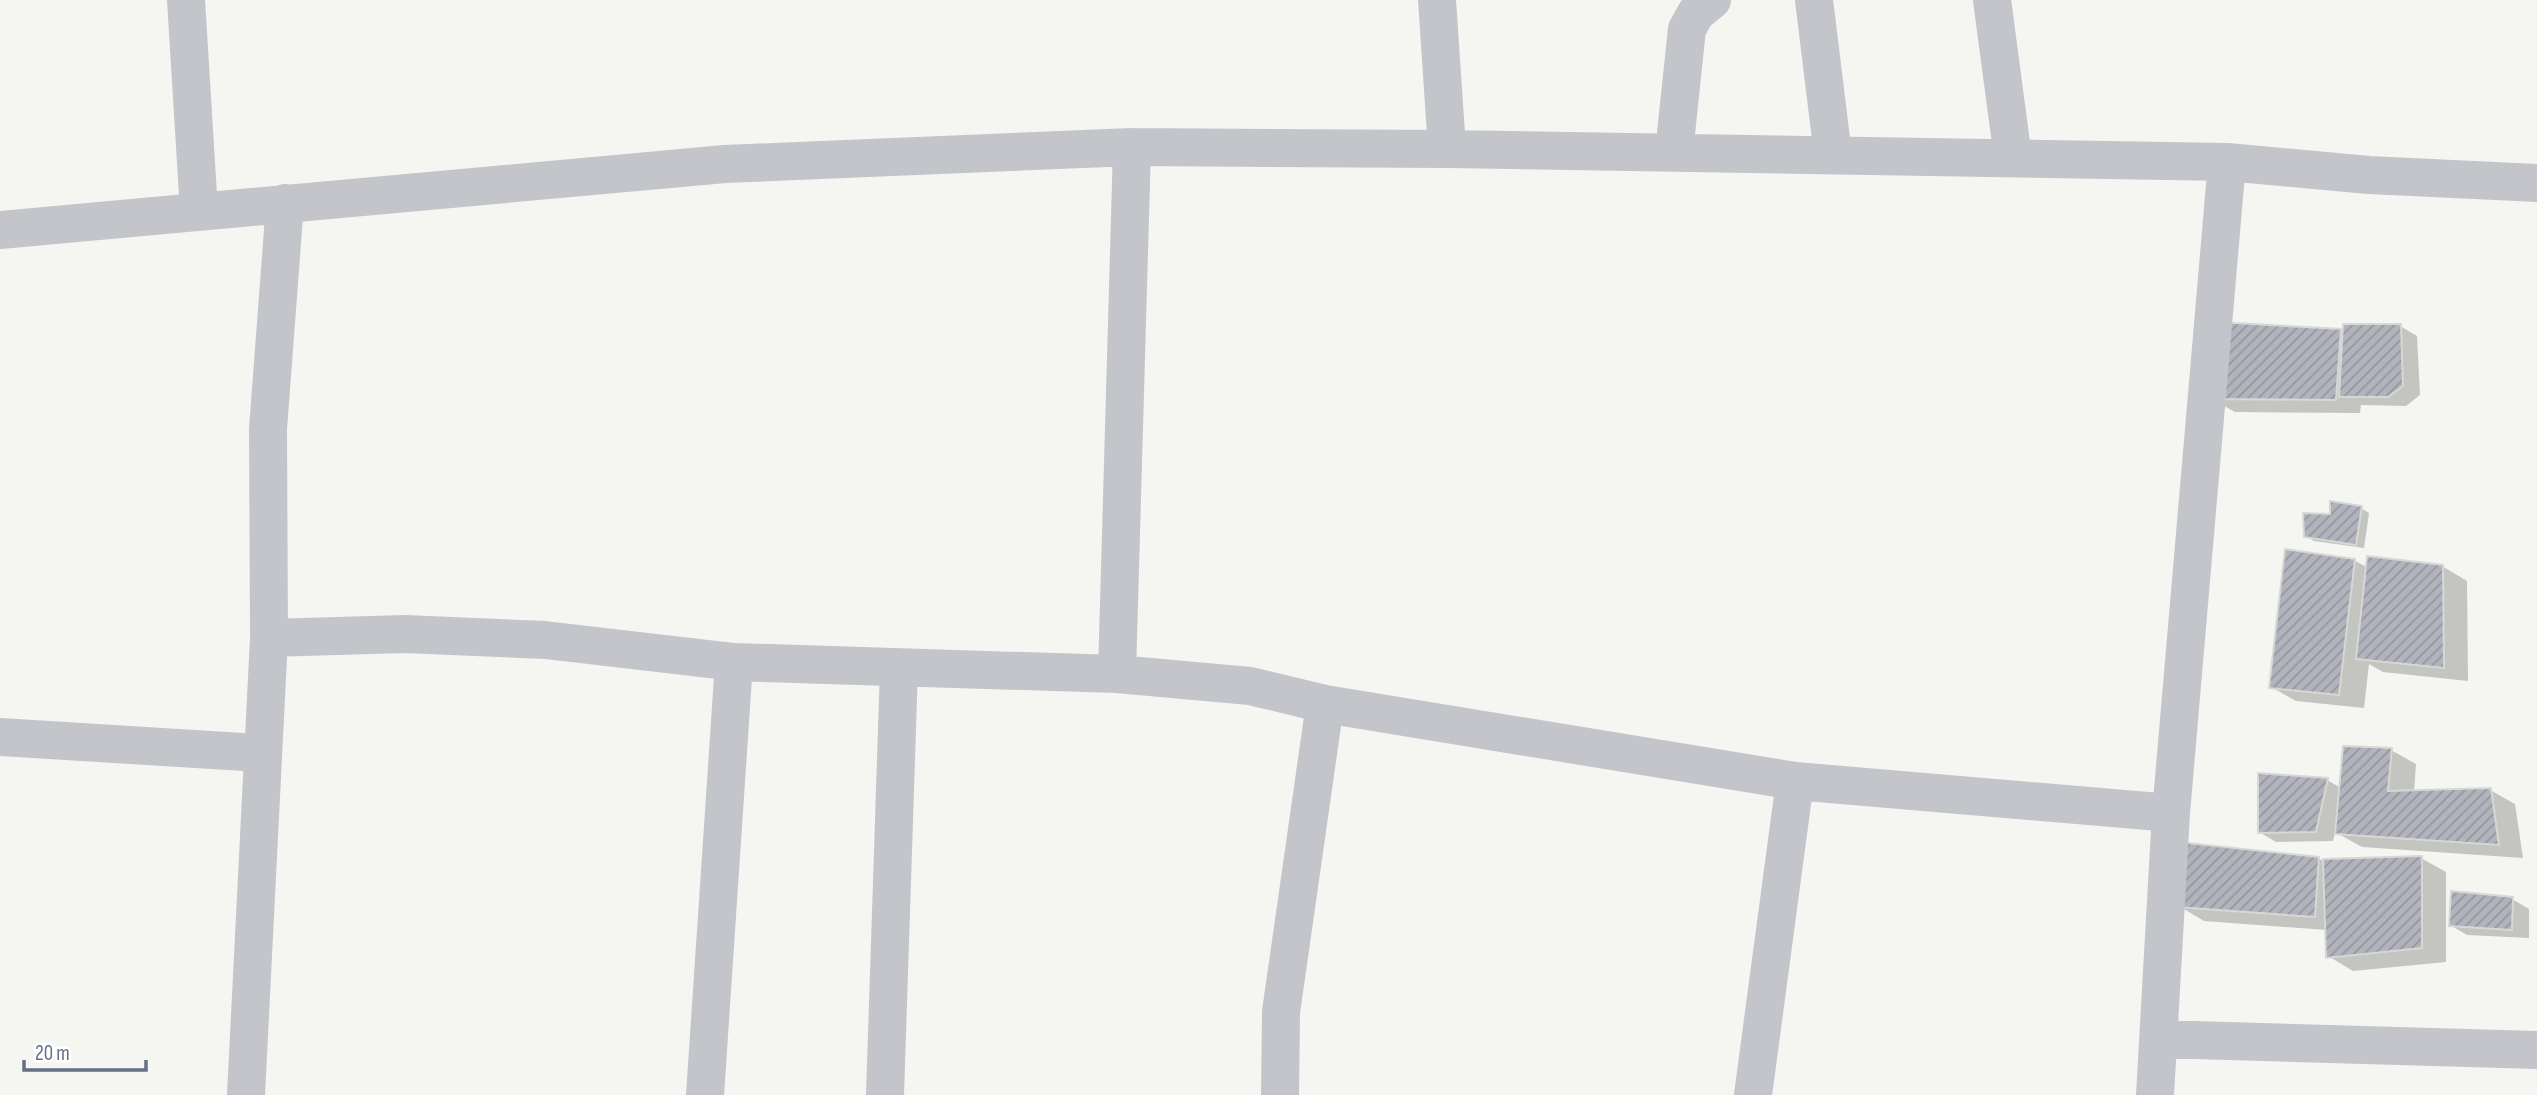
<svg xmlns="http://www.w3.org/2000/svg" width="2537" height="1095" font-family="'Sofia Sans Condensed',sans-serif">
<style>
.shadow{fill:#0003}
.building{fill:url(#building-hatch);stroke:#d7d7d5;stroke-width:2}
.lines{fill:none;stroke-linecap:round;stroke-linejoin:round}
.minor{stroke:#c3c5ca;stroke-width:38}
</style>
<defs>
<pattern id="building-hatch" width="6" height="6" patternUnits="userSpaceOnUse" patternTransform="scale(1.75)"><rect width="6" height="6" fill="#b1b4bc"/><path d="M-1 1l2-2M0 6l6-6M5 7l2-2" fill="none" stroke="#94979e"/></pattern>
</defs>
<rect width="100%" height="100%" fill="#f5f6f2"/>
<path class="shadow" d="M2400,326l17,10 3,59 -14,11 -45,-1 -1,8 -125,-1 -25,-14 130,-67 5,2z
M2361,508l8,5 -5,35 -50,-7 -8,-5 26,-20z
M2354,560l14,8 74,-2 25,15 1,100 -85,-9 -14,-8 -5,44 -68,-7 -25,-14z
M2391,750l25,14 -2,28 76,-2 25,14 8,54 -161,-11 -27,-15 -2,9 -57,1 -17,-10 68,-52 14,8z
M2318,858l7,4 96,-4 25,14v90l-93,9 -25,-15 -1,-26 -123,-9 -25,-15z
M2512,899l17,10v29l-62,-3 -17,-10z"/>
<path class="building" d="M2216,322l125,7 -5,71 -128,-1z
M2343,324h58l2,62 -15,11h-49z
M2330,501l32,5 -6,39 -52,-8 -1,-24 27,1z
M2285,549l70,10 -16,136 -70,-7z
M2367,556l76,9 1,103 -88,-9z
M2343,746l49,2 -4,43 103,-3 8,57 -164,-11z
M2258,773l70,5 -12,54 -58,1z
M2178,842l141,15 -4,60 -138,-10z
M2422,856v92l-96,10 -3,-99z
M2451,891l62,6 -1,33 -63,-4z"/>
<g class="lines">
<path class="minor" d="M186,0l13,211
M1437,0l10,149
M1814,0l19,155
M1992,0l21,158
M1674,152l13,-123 9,-16 16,-13
M0,230l725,-66 407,-17 315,2 780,13 142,13 168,8
M269,638l136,-4 140,6 189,22 383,12 133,12 75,18 470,77 376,32
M1117,674l15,-527
M0,737l261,16
M2159,1039l378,11
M246,1095l23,-457 -1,-209 17,-226
M705,1095l29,-433
M885,1095l14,-427
M1280,1095l1,-83 44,-308
M1753,1095l42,-314
M2155,1095l16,-282 56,-651"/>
</g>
<path d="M24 1060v10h122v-10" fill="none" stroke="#656e83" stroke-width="3.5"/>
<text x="35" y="1060" font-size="21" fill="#656e83" stroke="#ffffff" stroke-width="5" paint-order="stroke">20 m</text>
</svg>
